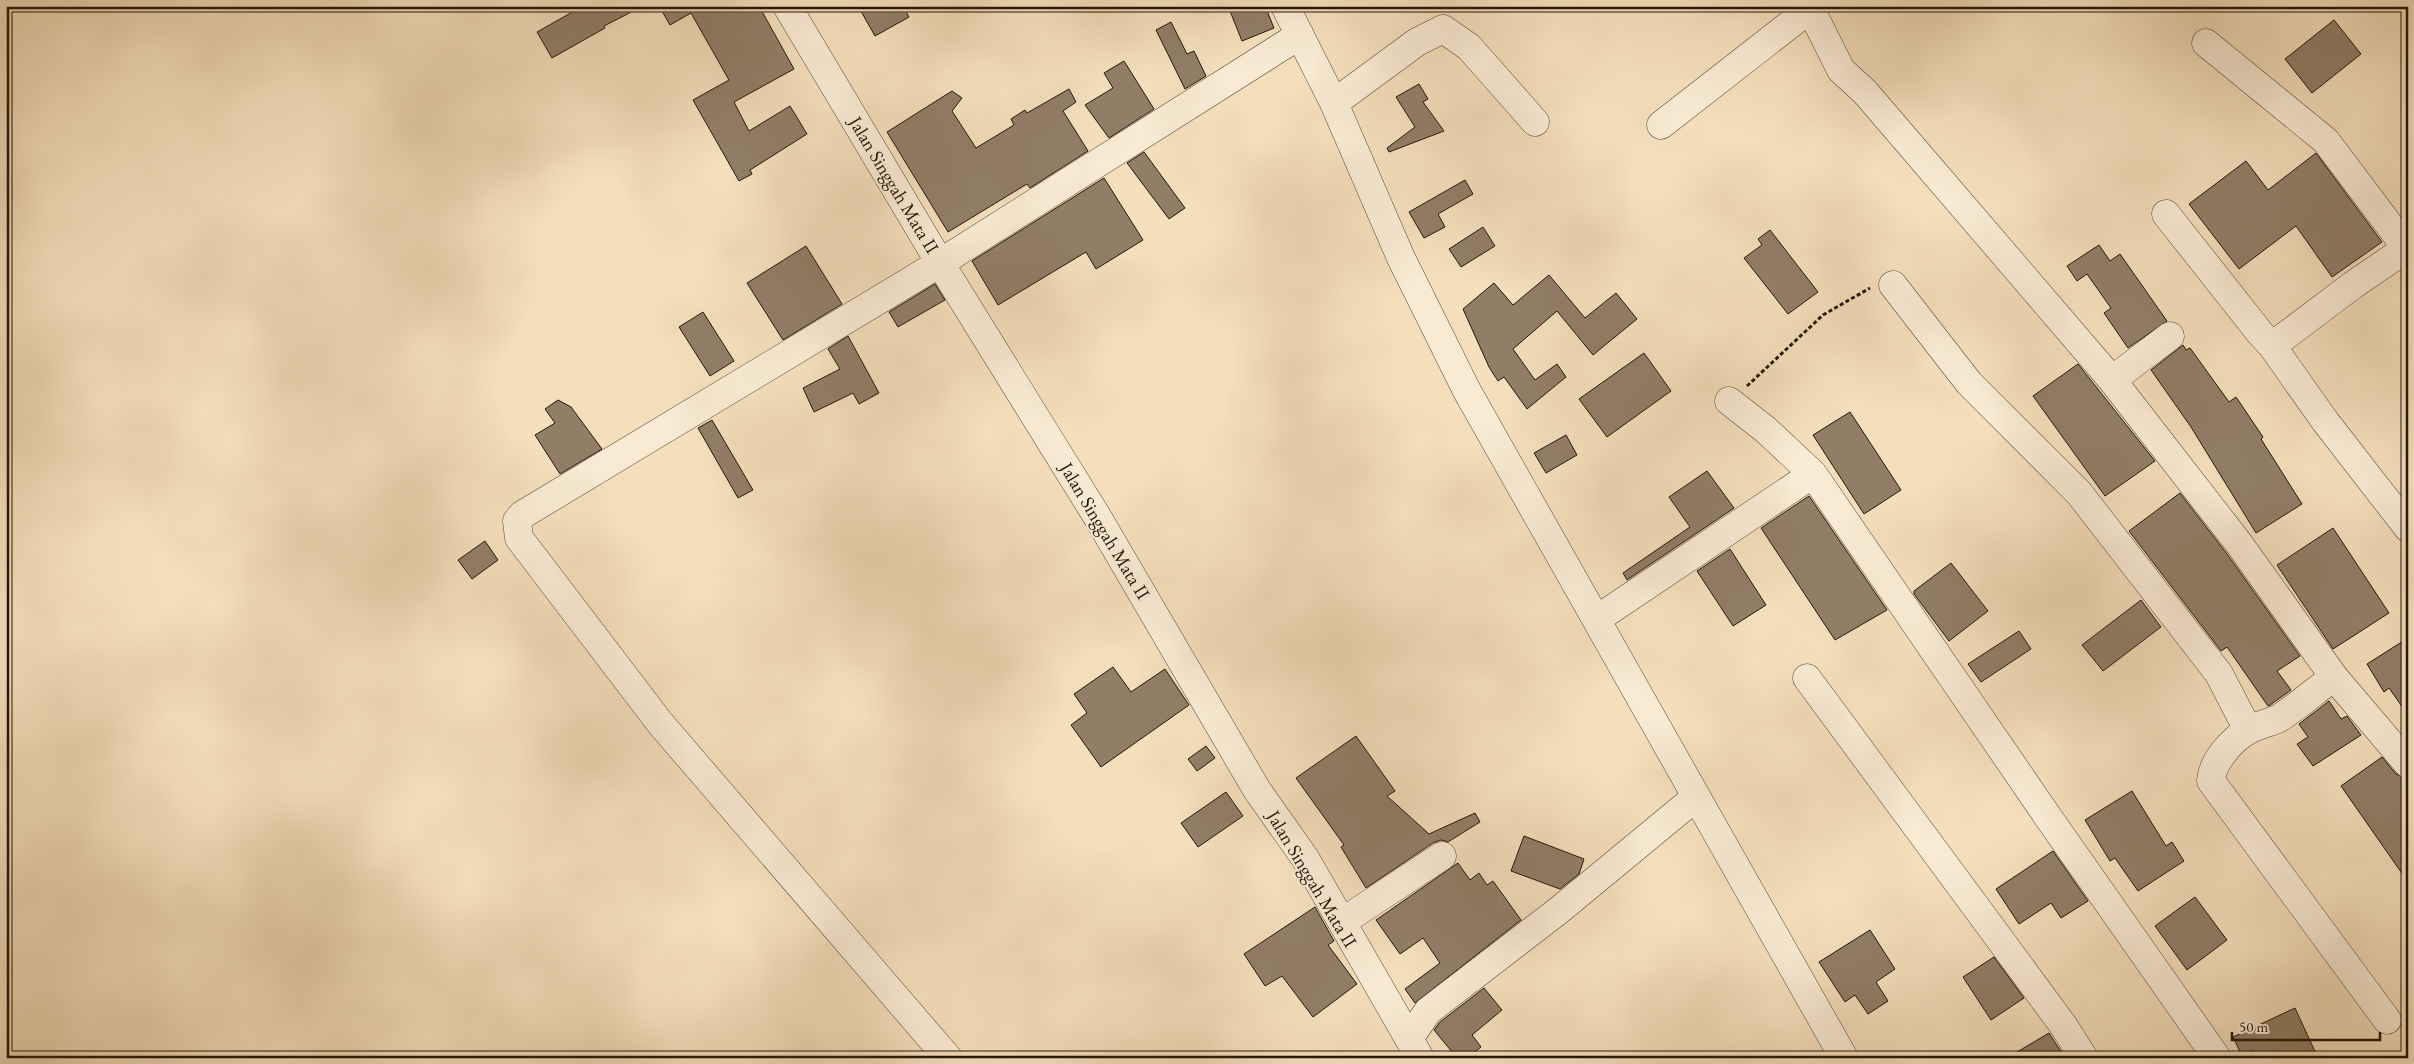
<svg xmlns="http://www.w3.org/2000/svg" width="2414" height="1064" font-family="'EB Garamond',serif">
<style>
.building{fill:#907e67;stroke:#24170a}
.lines{fill:none;stroke-linecap:round;stroke-linejoin:round}
.minor-casing{stroke:#584936;stroke-width:29}
.path{stroke:#24170a;stroke-width:3;stroke-dasharray:4 2.5;stroke-linecap:butt}
.minor{stroke:#f8ead3;stroke-width:28}
.labels{text-anchor:middle;dominant-baseline:central;stroke-width:4.5;stroke-linejoin:round;paint-order:stroke}
.street-label{font-size:19px;fill:#24170a;stroke:#f8ead3}
</style>
<rect width="100%" height="100%" fill="#f4debc"/>
<filter id="stains"><feTurbulence type="fractalNoise" baseFrequency=".004" numOctaves="4"/><feColorMatrix values="0 0 0 0 .2 0 0 0 0 .09 0 0 0 0 .02 0 0 0 .5 -.17"/></filter>
<radialGradient id="worn" r=".72"><stop offset=".6" stop-color="#630" stop-opacity="0"/><stop offset="1" stop-color="#630" stop-opacity=".3"/></radialGradient>
<path class="building" d="M583,6h60l-39,20 1,2 -53,30 -15,-26z
M659,6h100l35,63 -60,33 15,29 41,-25 17,28 -57,36 2,4 -13,7 -46,-81 36,-20 -38,-67 -21,12z
M858,6h45l6,11 -34,19z
M1228,6h37l9,22 -32,13z
M2334,20l27,34 -49,39 -27,-34z
M1171,22l16,32 7,-3 12,25 -21,13 -29,-59z
M1124,61l30,48 -45,29 -24,-33 28,-17 -9,-15z
M1419,84l9,15 -5,3 21,29 -55,21 -2,-4 28,-21 -19,-30z
M1069,89l7,13 -13,9 25,40 -58,37 -3,-4 -79,48 -61,-100 65,-41 10,7 -10,13 24,37 38,-23 -3,-6 14,-9 2,3z
M1144,152l41,56 -16,11 -42,-56z
M2316,153l66,89 -50,35 -36,-51 -57,43 -50,-65 57,-43 22,29z
M1104,178l39,62 -47,29 -10,-17 -88,53 -26,-44z
M1465,180l8,14 -35,20 7,13 -21,11 -15,-26z
M1483,227l12,19 -34,21 -12,-18z
M1770,230l48,62 -30,22 -44,-56 18,-13 -4,-6z
M2099,245l11,16 10,-7 47,67 -39,27 -24,-35 7,-5 -24,-34 -10,7 -10,-15z
M806,246l36,58 -59,36 -36,-57z
M1549,275l36,43 31,-25 21,26 -44,36 -36,-44 -44,38 22,31 22,-16 9,13 -39,32 -23,-32 -6,4 -9,-14 -26,-58 31,-26 19,22z
M935,284l10,16 -47,27 -9,-15z
M703,312l31,49 -24,15 -31,-49z
M848,336l31,57 -20,11 -6,-11 -39,19 -11,-24 37,-19 -12,-20z
M2183,345l3,5 4,-2 39,54 7,-5 27,40 -2,2 41,65 -46,29 -65,-106 -40,-57z
M1644,353l27,38 -64,46 -28,-38z
M2078,364l77,97 -50,35 -72,-100z
M558,400l13,7 31,42 -42,25 -25,-39 20,-12 -10,-14z
M1850,412l51,78 -37,24 -51,-79z
M712,420l41,70 -15,8 -40,-70z
M1566,435l11,20 -31,18 -12,-20z
M1707,471l27,37 -107,72 -4,-7 67,-46 -21,-30z
M2180,493l47,61 73,102 -23,15 14,19 -21,15 -2,1 -41,-59 -6,4 -92,-120z
M1809,496l78,114 -52,30 -74,-112z
M2333,528l56,85 -56,36 -56,-84z
M485,541l13,19 -26,19 -14,-19z
M1730,549l36,56 -33,21 -36,-55z
M1951,563l37,48 -39,30 -35,-47v-3z
M2141,600l20,27 -58,44 -21,-26z
M2019,631l12,18 -50,33 -13,-18z
M2408,638v77l-19,-27 -5,4 -17,-28z
M1113,667l18,25 34,-23 24,36 -88,62 -30,-42 16,-12 -13,-19z
M2329,701l12,18 6,-3 14,19 -48,31 -16,-22 11,-7 -9,-13z
M1356,736l39,55 -8,5 42,38 46,-21 5,9 -32,20 -7,-2 -8,3 -67,45 -25,-41 3,-2 -48,-67z
M1206,746l9,12 -18,13 -9,-12z
M2382,757l14,17 12,5v103l-67,-96z
M2132,791l34,55 6,-4 12,19 -46,30 -23,-33 -5,3 -25,-41z
M1226,792l17,24 -45,31 -17,-24z
M1524,836l60,23 -5,15 -19,15 -49,-18z
M2053,851l35,50 -27,17 -10,-15 -32,21 -23,-35z
M1458,863l12,17 9,-7 8,12 6,-4 28,39 -106,83 -10,-14 35,-26 -17,-25 -23,16 -24,-34z
M2195,897l32,43 -40,30 -32,-44z
M1315,907l19,34 -6,4 29,39 -44,33 -31,-41 -17,10 -21,-32z
M1870,930l25,39 -19,13 12,19 -20,13 -13,-19 -10,7 -26,-40z
M1994,957l30,41 -33,22 -28,-43z
M1484,988l18,22 -30,25 9,12 -14,11h-10l-23,-28 6,-8z
M2295,1008l23,50h-63l-3,-7 -10,5 -9,-19z
M2049,1033l16,25h-58z"/>
<g class="lines">
<g class="minor-casing">
<path id="minor" d="M787,6l153,257 158,255 159,272 48,68 115,200
M1285,6l49,97 67,155 66,133 377,667
M1809,6l32,64 24,22 247,288 128,165 94,132 74,87
M2206,43l120,98 82,109
M1334,103l83,-61 26,-13 26,18 66,75
M1661,125l150,-117
M2166,214l94,119 12,13 81,-61 54,-37
M1893,285l76,98 110,110 140,181 29,56
M2272,346l53,75 83,107
M2112,380l58,-44
M1729,401l37,29 47,44 235,343 169,241
M1597,619l216,-145
M2334,677c-18,13 -35,28 -53,40 -10,6 -22,7 -32,13 -17,9 -37,32 -38,51l176,239
M1807,678l256,347 21,33
M1342,922l100,-66
M1409,1039l19,-28 130,-100 138,-114
M948,1058l-288,-335 -141,-185 -2,-17 5,-6 418,-252 360,-228"/>
</g>
<path class="path" d="M1747,386l76,-71 47,-27"/>
<use href="#minor" class="minor"/>
</g>
<g class="labels">
<g class="street-label">
<text transform="translate(894 185) rotate(59)">Jalan Singgah Mata II</text>
<text transform="translate(1105 531) rotate(59)">Jalan Singgah Mata II</text>
<text transform="translate(1312 879) rotate(59)">Jalan Singgah Mata II</text>
</g>
</g>
<rect width="2414" height="1064" fill="none" stroke="#f4debc" stroke-width="25"/>
<rect x="8" y="8" width="2399" height="1049" fill="none" stroke="#24170a" stroke-width="2.5"/>
<rect x="12" y="12" width="2389" height="1039" fill="none" stroke="#24170a"/>
<path d="M2232 1032v8h148v-8" fill="none" stroke="#24170a" stroke-width="2.5"/>
<text x="2239" y="1032" font-size="15" fill="#24170a" stroke="#f8ead3" stroke-width="4" paint-order="stroke">50 m</text>
<rect width="100%" height="100%" filter="url(#stains)"/>
<rect width="100%" height="100%" fill="url(#worn)"/>
</svg>
